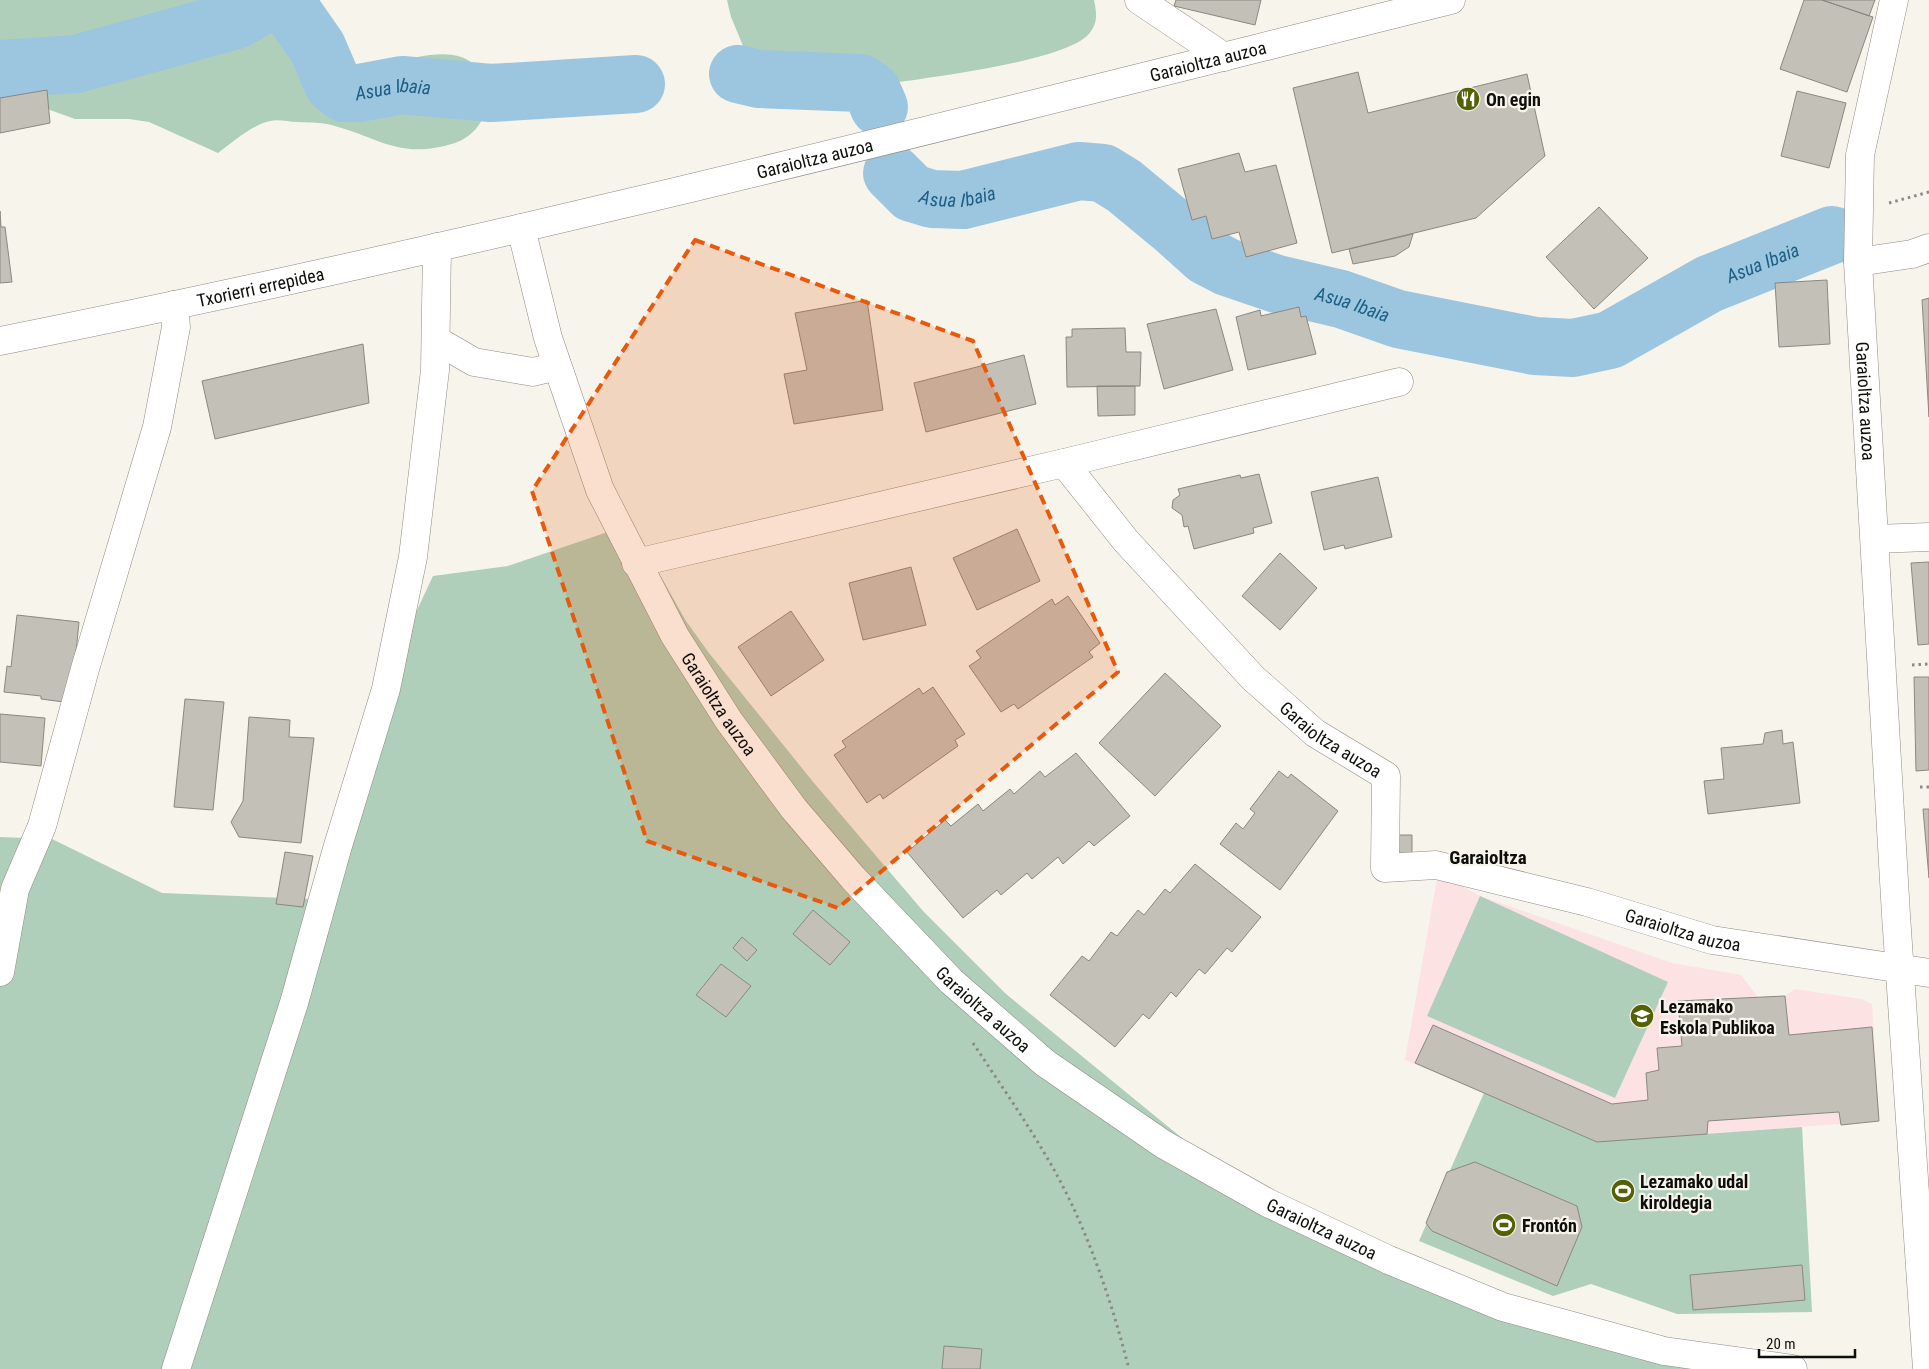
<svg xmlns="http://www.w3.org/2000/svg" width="1929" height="1369" font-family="'Roboto Condensed',sans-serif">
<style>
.education{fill:#fde2e4}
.green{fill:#afcfba}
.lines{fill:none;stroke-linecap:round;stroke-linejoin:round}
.river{stroke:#9cc5e0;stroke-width:58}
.building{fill:#c3c0b8;stroke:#8a8880}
.minor-casing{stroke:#8d8b83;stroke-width:29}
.path{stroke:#8b8a84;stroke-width:3;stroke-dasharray:2.5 4;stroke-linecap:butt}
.minor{stroke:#fff;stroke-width:28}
.marked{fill:#e8590c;fill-opacity:0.2;stroke:#e8590c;stroke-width:4;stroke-dasharray:10 6;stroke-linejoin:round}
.labels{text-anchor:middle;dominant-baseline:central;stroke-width:4.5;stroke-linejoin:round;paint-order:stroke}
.street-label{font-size:18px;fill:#0e0e0b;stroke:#f6f4eb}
.poi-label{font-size:18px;font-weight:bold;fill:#0e0e0b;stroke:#f6f4eb;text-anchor:start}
.water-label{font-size:19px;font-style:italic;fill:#1d5e83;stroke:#f6f4eb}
.neighbourhood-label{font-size:19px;font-weight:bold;fill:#0e0e0b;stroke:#f6f4eb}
</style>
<rect width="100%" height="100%" fill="#f6f4eb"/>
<path class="education" d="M1438,873l42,23 192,67 69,12 17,22 27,-1 10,-7 66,10 11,5 7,117 -282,21 -192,-82z"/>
<path class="green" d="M0,0h290c25,19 36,50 49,77 48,-7 152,-62 146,30 -1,17 -14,30 -30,36 -58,18 -76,-7 -128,-19 -9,-2 -21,-1 -30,-2 -8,0 -19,-3 -27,-1 -18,4 -37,21 -52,32l-69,-31 -20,-3h-54l-61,-22 -14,-3z
M727,0h367c3,14 4,24 -6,35 -28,28 -166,43 -210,50 -18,-19 -97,-13 -124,-13l-23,-55z
M631,524l55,97 23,32 105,130 109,128 83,83 237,194 355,158 92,23h-1690v-532l52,2 110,54 150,6 76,-227 45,-96 75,-10z
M1480,896l188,86 -53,116 -188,-82z
M1484,1093l113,49 205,-15 10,185 -135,2 -86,-30 -38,12 -134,-55z"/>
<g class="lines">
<g class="river">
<path id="s1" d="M0,69l76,-5 160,-44 30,-17 21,1 30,43 16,37 11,9h15l43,-8 89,8 145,-9"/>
<path d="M738,74l21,5 101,4 12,8 7,16"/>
<path id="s2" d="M892,173l20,20 20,6 31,1 116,-29 24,2 21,13 52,43 30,27 21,11 50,17 64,15 57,20 137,27 38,2 37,-8 99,-56 123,-49"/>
</g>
</g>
<path class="building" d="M1176,0h85l-6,25 -81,-19z
M1804,0h18l51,17 -26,75 -67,-23z
M1822,0h53l-6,16z
M1358,72l10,41 159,-39 18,82 -69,62 -144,35 -39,-165z
M47,90l3,33 -50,10v-35z
M1797,91l49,12 -17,65 -48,-12z
M1239,153l6,19 31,-7 21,78 -51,14 -7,-25 -27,7 -6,-23 -14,4 -14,-51z
M1599,207l49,51 -54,51 -48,-52z
M0,211l1,16h4l7,55 -12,1z
M1413,234l-4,13 -14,9 -42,8 -4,-15z
M1827,280l3,64 -51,3 -4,-64z
M1929,298v119l-7,-117z
M867,300l16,110 -89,14 -10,-50 23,-4 -12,-57z
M1299,307l2,10 5,-1 10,38 -68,16 -12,-53 24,-7 1,6z
M1216,309l17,61 -69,19 -17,-65z
M1125,328l1,24h15l-1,34 -73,1 -1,-50h6v-8z
M363,344l6,59 -154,36 -13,-58z
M1024,355l12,49 -110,28 -12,-49z
M1097,386h38v29l-37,1z
M1259,474l13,49 -19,5 1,5 -60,16 -6,-23 -4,1 -2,-12 -10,-7 1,-8 7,-5 -2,-6 62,-14 1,3z
M1378,477l14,60 -47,12 -1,-4 -20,5 -13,-58z
M1017,529l23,52 -63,29 -24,-52z
M1280,553l37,35 -37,42 -38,-34z
M1929,562v82l-11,1 -7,-82z
M911,567l15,58 -63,15 -14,-57z
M1068,596l32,47 -11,9 4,5 -75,52 -4,-5 -13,8 -32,-46 12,-8 -5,-7 76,-52 3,6z
M791,611l33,49 -53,36 -33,-49z
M17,615l62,7 -8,81 -30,-4v-3l-37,-4 3,-26 4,1z
M1165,673l56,53 -66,70 -56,-53z
M1914,677h15v93l-13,1z
M933,687l32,47 -10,6 3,6 -75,53 -3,-5 -13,9 -33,-48 12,-8 -4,-6 77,-53 4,6z
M185,699l39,3 -11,108 -39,-3z
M0,714l45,4 -4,48 -41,-4z
M249,717l41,3 -1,17 25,1 -13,105 -62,-6 -8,-15 12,-21z
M1782,730l1,14 10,-2 7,61 -92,11 -4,-33 20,-2 -3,-31 42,-4 2,-11z
M1076,753l54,63 -36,30 -5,-5 -26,23 -5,-7 -26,22 -5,-6 -26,22 -4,-5 -34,28 -56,-66 38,-32 6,6 27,-22 5,7 27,-22 4,5 26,-23 5,6z
M1279,771l9,7 3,-4 47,37 -58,79 -60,-46 16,-21 7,6 12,-16 -5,-4z
M1923,809h6v69z
M1397,835h15v28h-15z
M285,852l28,4 -10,51 -27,-3z
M1195,864l66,53 -29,35 -5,-4 -22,26 -6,-5 -23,28 -5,-5 -22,27 -6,-5 -28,33 -65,-52 32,-39 7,5 22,-29 6,4 21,-26 6,5 21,-26 5,4z
M813,910l37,32 -20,23 -37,-31z
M742,937l15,13 -10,11 -14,-13z
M721,964l30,22 -25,31 -30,-22z
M1785,996l4,39 83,-8 7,94 -38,4 -2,-13 -131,9 -1,13 -110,8 -182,-79 18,-38 179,79 36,-4 -2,-27 13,-3 -2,-22 25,-2 -4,-45z
M1475,1162l102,44 5,21 -25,59 -125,-55 -6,-8 21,-51z
M1802,1265l3,35 -112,10 -3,-35z
M944,1346l38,3 -2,20h-38z"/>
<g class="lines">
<g class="minor-casing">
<g id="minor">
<path d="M1139,0l85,57"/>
<path id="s3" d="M1894,0l-34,155 -2,107 38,653 31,454"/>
<path id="s4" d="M521,228l27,110 52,152 75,146 54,85 65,88 59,69 98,103 94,82 118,81 105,59 121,57 114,47 161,44 129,18"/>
<path d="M1858,262l54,-8 17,-6"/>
<path d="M436,340l38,22 59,10 24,-6"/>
<path id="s5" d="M0,341c488,-97 969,-221 1451,-341"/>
<path id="s6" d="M1064,463l62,78 127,137 62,55 71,43 -1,92 51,-3 151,37 125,38 217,33"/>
<path d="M1875,539l54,-2"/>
<path d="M636,563l428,-100 335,-81"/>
<path d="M0,972l15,-83 27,-63 43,-157 72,-242 19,-100 -2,-22"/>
<path d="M176,1369l118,-366 43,-154 49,-160 27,-132 22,-187 2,-123"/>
</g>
</g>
<path class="path" d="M1889,203l40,-11
M1912,665l17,-1
M1920,787h9
M973,1043c29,44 60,88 85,134 32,60 54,126 71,192"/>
<use href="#minor" class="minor"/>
</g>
<path class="marked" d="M695,240l278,101 145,331 -280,236 -191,-67 -115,-350z"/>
<defs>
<g id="restaurant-disc" transform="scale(1.25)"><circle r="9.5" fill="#536205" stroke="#f6f4eb"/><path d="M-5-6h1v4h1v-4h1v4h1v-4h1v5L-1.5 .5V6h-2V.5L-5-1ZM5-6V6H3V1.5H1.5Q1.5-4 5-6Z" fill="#fff"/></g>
<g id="school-disc" transform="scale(1.25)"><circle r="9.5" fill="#536205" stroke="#f6f4eb"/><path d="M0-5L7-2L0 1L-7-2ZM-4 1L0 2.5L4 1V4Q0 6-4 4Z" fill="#fff"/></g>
<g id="stadium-disc" transform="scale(1.25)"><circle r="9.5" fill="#536205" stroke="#f6f4eb"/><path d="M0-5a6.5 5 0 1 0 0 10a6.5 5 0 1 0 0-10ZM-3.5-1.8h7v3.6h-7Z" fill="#fff"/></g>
</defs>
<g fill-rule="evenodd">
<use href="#restaurant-disc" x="1468" y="99"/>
<use href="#school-disc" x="1642" y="1016"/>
<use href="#stadium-disc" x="1623" y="1191"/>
<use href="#stadium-disc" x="1504" y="1225"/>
</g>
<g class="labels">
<g class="street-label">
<text stroke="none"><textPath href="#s5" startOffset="1240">Garaioltza auzoa</textPath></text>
<text stroke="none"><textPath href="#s5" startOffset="835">Garaioltza auzoa</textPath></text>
<text stroke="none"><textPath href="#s5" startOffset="266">Txorierri errepidea</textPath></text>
<text stroke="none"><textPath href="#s3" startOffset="405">Garaioltza auzoa</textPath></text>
<text stroke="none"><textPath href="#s4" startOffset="519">Garaioltza auzoa</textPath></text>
<text stroke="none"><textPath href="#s6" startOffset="386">Garaioltza auzoa</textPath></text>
<text stroke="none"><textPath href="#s6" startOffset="851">Garaioltza auzoa</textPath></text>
<text stroke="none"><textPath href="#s4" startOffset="924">Garaioltza auzoa</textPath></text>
<text stroke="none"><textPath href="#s4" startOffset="1329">Garaioltza auzoa</textPath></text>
</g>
<g class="poi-label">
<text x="1486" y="99">On egin</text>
<text x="1660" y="1006">Lezamako<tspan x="1660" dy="21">Eskola Publikoa</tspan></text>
<text x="1640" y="1181">Lezamako udal<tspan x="1640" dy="21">kiroldegia</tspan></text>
<text x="1522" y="1225">Frontón</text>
</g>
<g class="water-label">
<text stroke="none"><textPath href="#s1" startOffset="454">Asua Ibaia</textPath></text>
<text stroke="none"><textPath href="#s2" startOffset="75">Asua Ibaia</textPath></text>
<text stroke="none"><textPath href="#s2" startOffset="946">Asua Ibaia</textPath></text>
<text stroke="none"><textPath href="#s2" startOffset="511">Asua Ibaia</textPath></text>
</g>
<g class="neighbourhood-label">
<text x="1488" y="857">Garaioltza</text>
</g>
</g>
<path d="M1759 1349v8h96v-8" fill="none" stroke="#0e0e0b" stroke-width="2.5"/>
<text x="1766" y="1349" font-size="15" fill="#0e0e0b" stroke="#f6f4eb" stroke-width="4" paint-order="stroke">20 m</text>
</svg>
